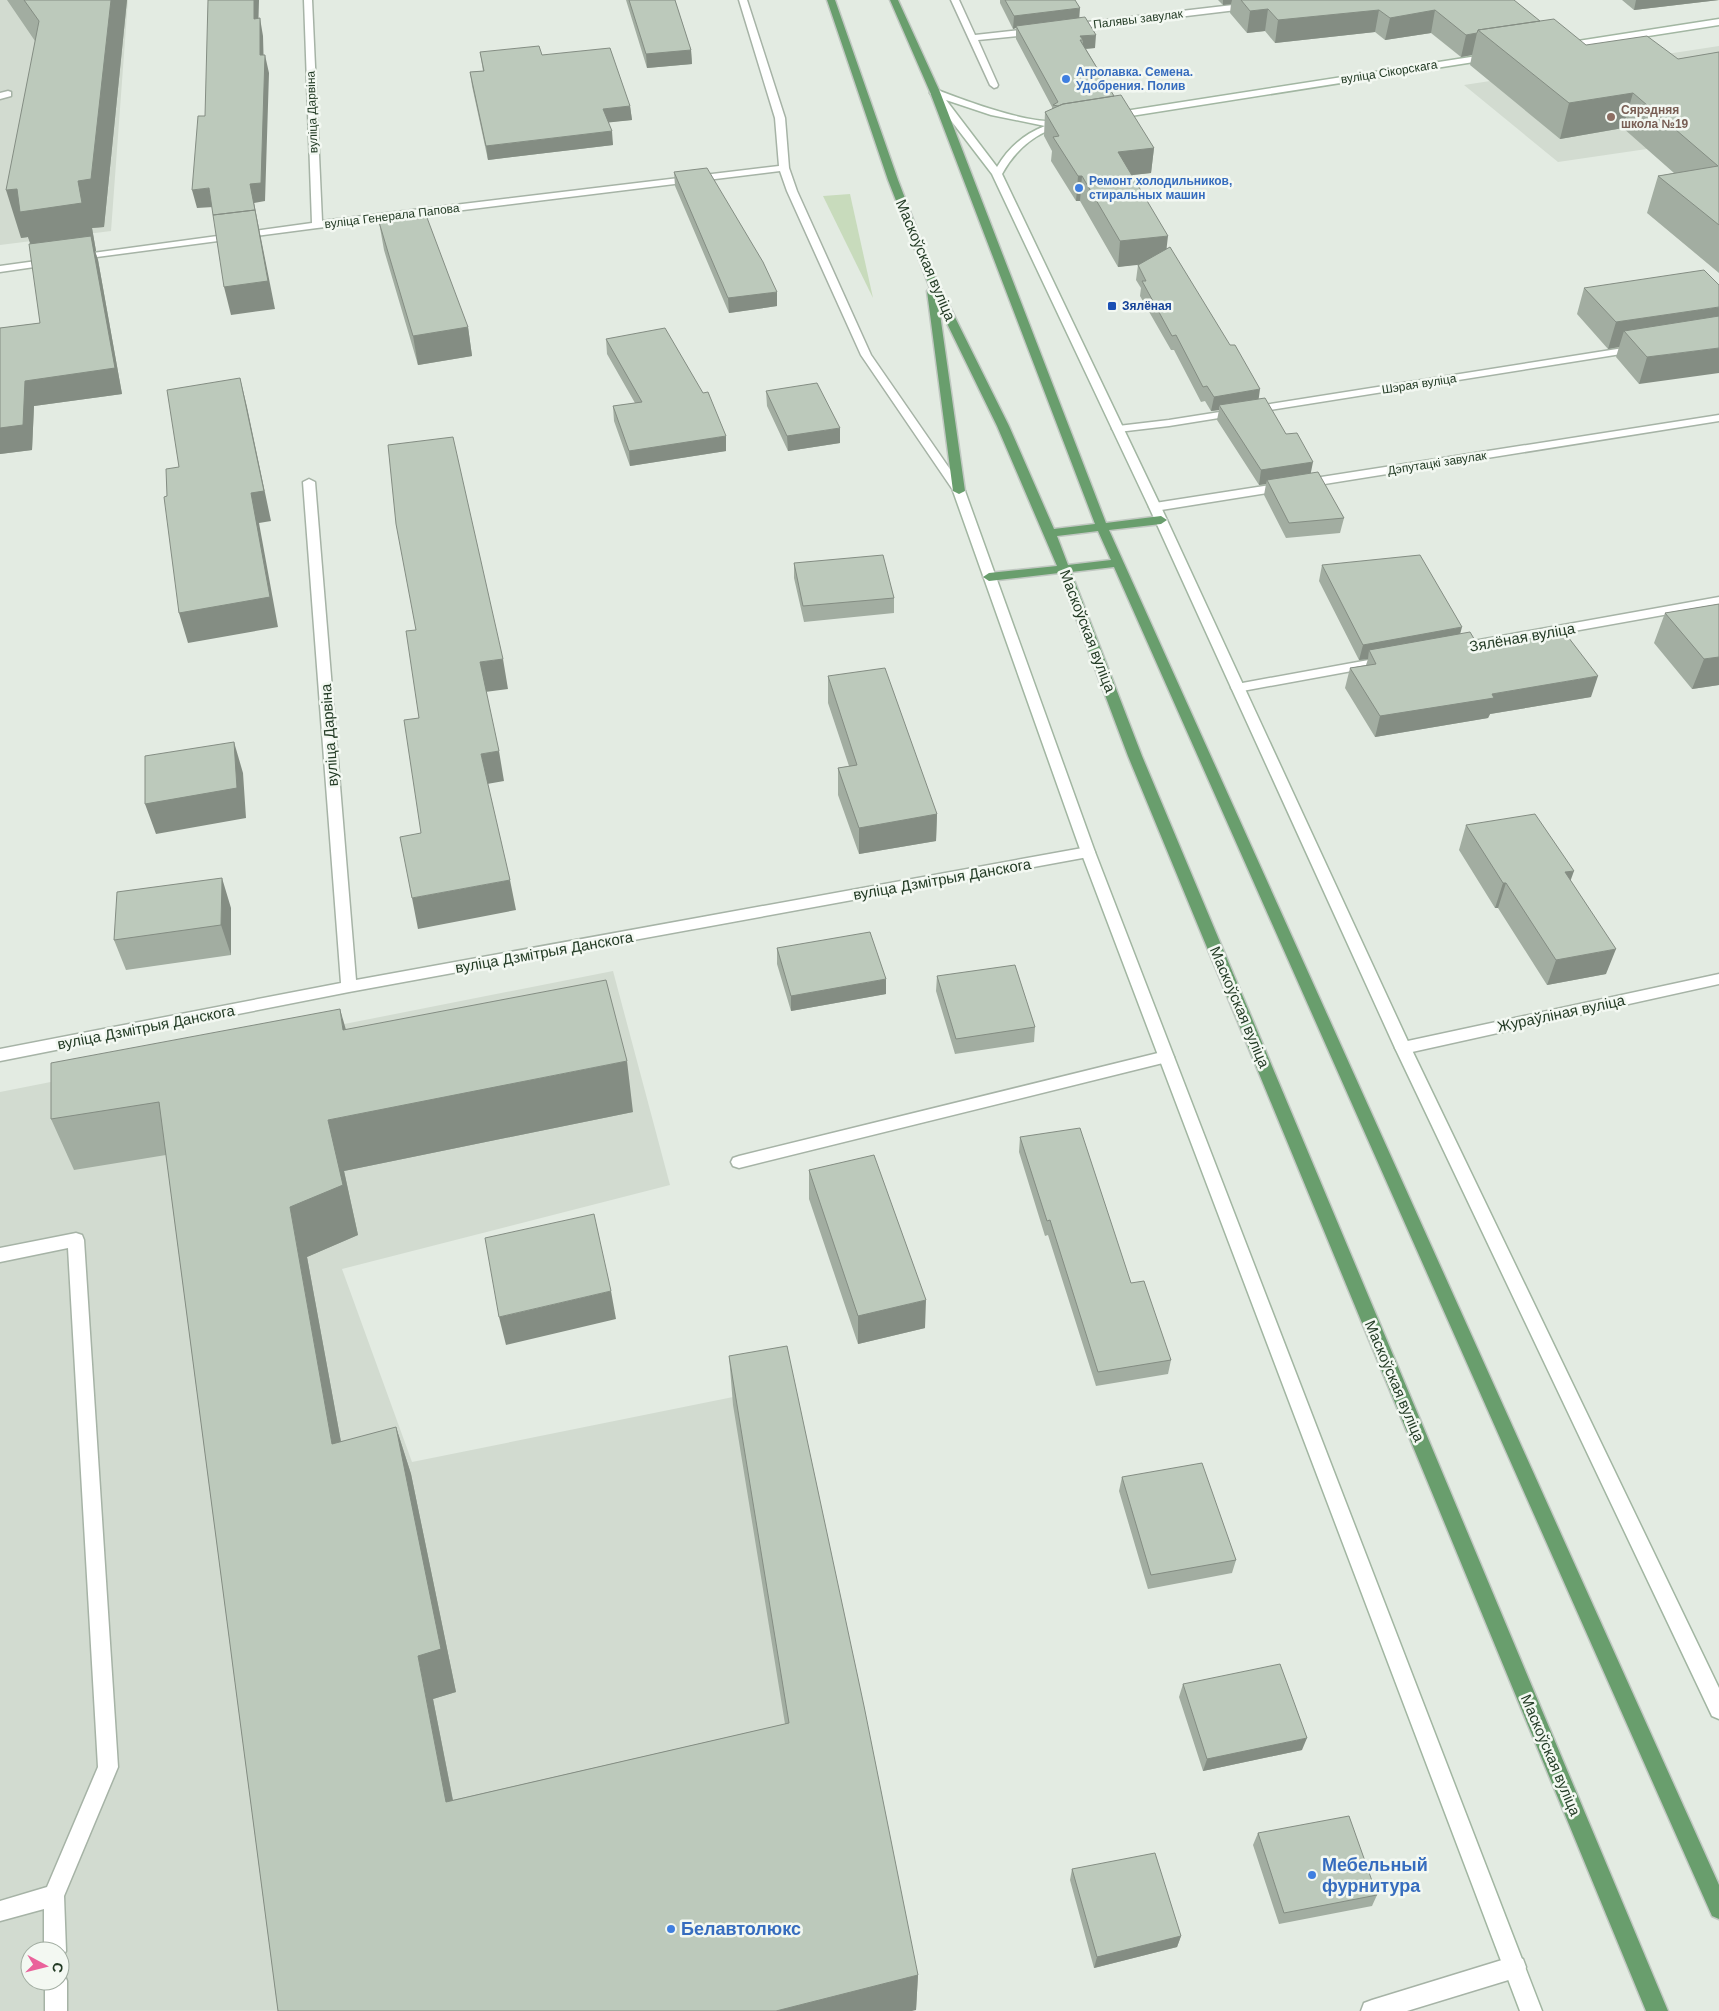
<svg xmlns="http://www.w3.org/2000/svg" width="1719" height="2011" font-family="Arial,sans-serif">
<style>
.built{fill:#d2dbd0;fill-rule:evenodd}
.green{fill:#c8dbbc}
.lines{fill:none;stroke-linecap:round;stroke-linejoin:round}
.lane-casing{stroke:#a6b3a6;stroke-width:3}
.street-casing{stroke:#a6b3a6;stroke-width:3}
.secondary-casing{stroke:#a2b6a2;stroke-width:3}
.primary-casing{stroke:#c1c8c2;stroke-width:3}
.lane{fill:#fff;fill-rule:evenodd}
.street{fill:#fff;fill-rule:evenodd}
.secondary{fill:#fff;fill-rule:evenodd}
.primary{fill:#699e6d;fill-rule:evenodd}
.wall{fill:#a2ada1}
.shaded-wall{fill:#848d83}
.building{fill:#bcc9bb;stroke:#848d83}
.shop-dot{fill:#3f7fe0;stroke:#f3f8f2;stroke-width:2}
.education-dot{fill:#8d6e63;stroke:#f3f8f2;stroke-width:2}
.transit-dot{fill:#1a4fb4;stroke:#f3f8f2;stroke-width:2}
.labels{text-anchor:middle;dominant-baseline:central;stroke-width:5;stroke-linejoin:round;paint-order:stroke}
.far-street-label{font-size:12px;fill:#233b25;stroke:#f3f8f2}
.far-shop-label{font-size:12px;font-weight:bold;fill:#366cbe;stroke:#f3f8f2;text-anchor:start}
.far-education-label{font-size:12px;font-weight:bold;fill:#785e54;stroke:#f3f8f2;text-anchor:start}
.far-transit-label{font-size:12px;font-weight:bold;fill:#164399;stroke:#f3f8f2;text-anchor:start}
.street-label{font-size:15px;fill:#233b25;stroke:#f3f8f2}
.near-shop-label{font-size:18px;font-weight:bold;fill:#366cbe;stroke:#f3f8f2;text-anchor:start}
</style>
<rect width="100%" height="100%" fill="#e3ebe2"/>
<path class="built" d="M0,0h128l-17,231 -111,14z
M1719,46v95l-4,-2 -157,23 -94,-77z
M613,971l57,214 -328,84 70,193 381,-77 123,625 -916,1v-919zM30,1951h30v30h-30z"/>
<path class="green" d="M850,194l23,104 -50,-102z"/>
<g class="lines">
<g class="lane-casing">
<path id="lane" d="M8,91l3,1v4l-11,3v-6z
M1166,1051l5,2 3,4 -3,4 -432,107 -6,-2 -2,-4 2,-4 6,-2z
M76,1233l6,2 2,5 34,527 -54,129 2,55 -4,7 -2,2v-9h-16v-42l-44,12v-20l47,-14 51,-120 -30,-519 -68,14v-14z
M60,1972l4,1 3,8v30h-22v-30h15z"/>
</g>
<g class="street-casing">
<path id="street" d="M304,0h8l10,221 457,-55 -4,-48 -36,-118h8l38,118 4,50 8,23 74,164 94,136 -2,2h-8l-94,-138 -74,-164 -7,-20 -463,57 -243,32v-4l4,-1 234,-32z
M951,0h8l16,35 62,-7 4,3 -4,3 -59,6 20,45 -1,2 -3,1 -4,-3z
M1250,3l3,1v4l-183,22 -4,-3 4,-3z
M51,259l5,3 -1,2 -55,8v-6z
M1636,346l4,1 1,2 -1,2 -471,75 -51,6 -6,-3 6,-3 51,-6z
M1719,415v6l-564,90 -6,-4 6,-4z
M309,479l6,3 41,498 732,-133 5,2 2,3 -2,3 -5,2 -739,135 -349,69v-12l341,-66 -38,-501z
M1719,597v8l-262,47 -6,-4 6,-4z
M1385,657l5,1 1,3 -1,3 -153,28 -6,-4 6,-4z
M1719,974v10l-316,70 -5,-2 -3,-4 3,-4 5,-2z
M1515,1956l8,3 3,8 -3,8 -8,3 -108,33h-46l3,-8 8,-3z"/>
</g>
<g class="secondary-casing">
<path id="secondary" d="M1719,19v6l-154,24 -4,-3 4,-3z
M1490,54l4,3 -1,2 -381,60 -5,-3 5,-3z
M935,89c28,11 99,38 128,31l5,3c-6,5 -16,6 -23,9 -19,9 -33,24 -43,42l159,333 250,541 308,640v31l-7,-3 -317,-668 -246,-541 -157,-333 -62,-81zM946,100l45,15 54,11c-21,8 -37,22 -48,41z
M959,488l6,3 130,361 447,1159h-22l-439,-1159 -128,-361z"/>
</g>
<g class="primary-casing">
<path id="primary" d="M827,0h8l63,180 37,97 74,149 45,103 41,-5 -165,-432 -40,-92h8l42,92 166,431 55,-7 6,4 -6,4 -52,6 610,1355v34l-7,-3 -598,-1349 -43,5 71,184 526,1255h-22l-518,-1255 -69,-183 -70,8 -6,-4 6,-4 68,-7 -60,-140 -58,-119 26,184 -6,3 -6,-3 -26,-200 3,-3 -42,-108zM1098,531l13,29 -43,5 -11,-29z"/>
</g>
<use href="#lane" class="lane"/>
<use href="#street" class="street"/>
<use href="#secondary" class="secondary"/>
<use href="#primary" class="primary"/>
</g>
<path class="wall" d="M7,0h120l-23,227 -12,1 4,23h-1l3,9 24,134 -88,12 -2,44 -32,4v-126l40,-5 -9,-79 -3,-7 -7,1 14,-197z
M626,0h49l16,50 1,14 -45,4z
M1000,0h75l4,17 16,31 -9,1 28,47 40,52 -3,25 -20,2 36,74 91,150 28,35 25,39 33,45 -4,15 -54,5 -22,-43 2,-11 -7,1 -42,-65 2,-10 -8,1 -6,-10 -4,1 -27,-52h-3l-31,-54 1,-8 -5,-8 2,-15 1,-1 -21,3 -38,-66h-4l-25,-40 1,-10 -8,-15 1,-24 7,-3v-2l-36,-68v-11l-3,1 -13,-26z
M1218,0h225l97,21 46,24 92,14 41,-7v221l-72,-60 11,-37 16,-3 -51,-45 -63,11 -90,-74 2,-10 -11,2 -30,-24 -46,7 -10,-8 -100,11 -10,-12 -18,2 -17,-20 1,-9 -8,1z
M1622,0h97l-85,10z
M480,52l62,3 88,51 2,14 -24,2 5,23 -125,15 -16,-74 -2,-14 13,-1z
M674,172l103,134 -48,7 -54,-127z
M379,222l89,105 4,29 -54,9 -34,-115z
M1719,285l-80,99 -23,-27 3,-10 -11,2 -31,-35 7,-26z
M606,339l120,112 -96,15 -16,-45 -1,-15 22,-3 -28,-49z
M766,391l74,52 -52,8 -21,-45z
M794,563l100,35v15l-90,9 -10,-44z
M1322,565l138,69 19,13 112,50 -101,17 -2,4 -113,19 -30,-49 5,-20 16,-3 2,-6 -9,1 -40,-79z
M1719,604v81l-27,4 -38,-46 11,-30z
M828,676l109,138 -1,27 -77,13 -21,-59v-27l11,-2 -21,-63z
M1466,825l104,55 36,94 -59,11 -49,-77h-3l-36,-58z
M231,908v47l-105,15 -12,-30z
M777,948l109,46 -95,17 -14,-47z
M937,976l98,51 -1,15 -79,12 -19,-63z
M346,1029l287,83 -289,59 14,64 -51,22 34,185 55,-15 15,47 45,218 -23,7 20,101 332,-76 -52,-319 -4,-49 189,619 -2,35 -638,1 -112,-856 -92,15 -23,-51z
M1020,1137l111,146 40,77 -3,14 -72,12 -48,-151 -3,1 -26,-84z
M809,1170l116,158 -67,16 -49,-145z
M1122,1477l114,83 -4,13 -84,16 -29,-98z
M1183,1684l119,66 -99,21 -24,-74z
M1258,1833l119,62 -5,11 -93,18 -26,-79z
M1072,1869l109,67 -4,11 -83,21 -24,-88z"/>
<path class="shaded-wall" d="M111,0h16l-23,227 -12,1 4,23h-1l3,9 24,134 -88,12 -2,44 -32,4v-26l25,-47 90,-13 -80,-109 -7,-22 -7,1 -15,-48 72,-9z
M254,0h5l-1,36 -4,-17z
M1223,0h9l-1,4 -8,1z
M1636,0h83l-85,10z
M1080,8l-1,13 -63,5v2l-3,1 1,-13z
M1268,9l-3,22 -18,2 3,-22z
M1379,10l-4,22 -100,11 3,-23z
M1435,10l-4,23 -46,7 5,-22z
M260,18l3,18 1,37 -4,-18z
M1477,33l-5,22 -11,2 5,-22z
M1096,35l-1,13 -13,1 1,-9 -3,-4z
M691,50l1,14 -45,4 -1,-14z
M265,55l4,18 -4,128 -11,2 21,106 -44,6 -7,-28 26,-103z
M1633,93l-10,35 -63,11 9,-36z
M630,106l2,14 -28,3 -1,-14z
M612,131l1,14 -125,15 -2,-14z
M1154,148l-3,25 -36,4 3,-25z
M1078,176h4l-2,25h-4z
M209,188l4,19 -16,1 -5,-18z
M1168,236l-3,26 -47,5 2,-26z
M777,292v14l-48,7 -1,-15z
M1719,307v25l-95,-1 -5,16 -11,2 8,-27z
M468,327l4,29 -54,9 -5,-29z
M1719,348v25l-80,11 8,-27z
M240,378l7,29 24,114 -12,2 19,104 -90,16 -9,-30 72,-120z
M1260,389l-2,15 -39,1v5l-8,1 3,-14z
M840,428v15l-52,8 -1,-15z
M726,436v15l-96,15 -1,-15z
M1313,462l-3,15 -43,3 -1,4 -7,1 2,-15z
M1462,627l-4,15 -89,8 -1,9 -9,1 4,-15z
M1719,657v28l-27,4 12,-30z
M503,659l5,30 -23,3 -5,-30z
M1598,676l-7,21 -101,17 -2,4 -113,19 5,-21 112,-22z
M234,742l9,31 3,45 -90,16 -11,-30z
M499,751l5,30 -17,3 -6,-30z
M937,814l-1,27 -77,13v-26z
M1574,871l-9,25v-24z
M222,878l9,30v47l-10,-30z
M510,880l6,30 -98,19 -6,-31z
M1503,883h3l-8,25h-3z
M1616,949l-10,25 -59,11 9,-25z
M886,979v15l-95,17v-15z
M340,1009l15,52 -12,-31z
M627,1061l6,51 -289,59 14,64 -51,22 43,234 -18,-47 -42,-237 38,-87z
M611,1291l5,28 -110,26 -7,-28z
M926,1300l-1,28 -67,16v-28z
M396,1427l15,47 45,218 -23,7 28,143 -15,-40 -28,-146z
M1307,1738l-5,12 -99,21 4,-12z
M1181,1936l-4,11 -83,21 3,-11z
M918,1975l-2,35 -4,1h-136z"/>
<path class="building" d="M24,0h87l-20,179 -13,2 4,22 -62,9 -3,-23 -11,1 33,-169z
M208,0h46v19l6,-1v37h5l-4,128 -11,1 5,26 -42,5 -4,-27 -17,2 6,-74h7z
M629,0h46l16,50 -45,4z
M1005,0h70l5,8 -66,8z
M1241,0h273l26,21 -62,9 -1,3 -11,2 -31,-25 -45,8 -11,-8 -101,10 -10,-11 -18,2z
M1085,17l11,18 -16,1 3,4h-3l34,56 -51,8 -5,2 -5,-1 5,-3 -42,-76z
M1554,19l32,26 61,-9 31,23 41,-7v173l-61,-49 60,-10 -85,-73 -64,10 -91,-73z
M539,46l3,9 68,-7 20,58 -27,3 9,22 -126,15 -16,-74 14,-1 -4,-19z
M1121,95l33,53 -36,4 50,84 -48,5 -38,-65h-4l-25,-39 6,-1 -14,-24 18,-8z
M707,168l56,94 14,30 -49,6 -54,-126z
M255,210l13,71 -44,6 -11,-72z
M426,215l42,112 -55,9 -34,-114z
M91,236l24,132 -90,13 -2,44 -23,3v-100l40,-5 -11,-79z
M1170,247l60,98h5l25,44 -46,8 -7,-11 -4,1 -27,-52 -4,1 -30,-55h4l-8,-16z
M1704,270l15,15v22l-103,15 -32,-34z
M1719,316v32l-72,9 -23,-26z
M665,328l38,65 5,-1 18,44 -97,15 -16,-45 29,-4 -36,-63z
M240,378l24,113 -13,2 19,104 -91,16 -15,-116 3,-1 -1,-27 13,-2 -12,-77z
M817,383l23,45 -53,8 -21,-45z
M1265,398l21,36 11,-1 16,29 -52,8 -42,-65z
M453,437l50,222 -23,3 19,89 -18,3 29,126 -98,18 -12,-61 21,-4 -17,-113 15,-2 -13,-87 10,-1 -20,-106 -8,-79z
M1318,472l26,46 -55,5 -22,-43z
M883,555l11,43 -91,8 -9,-43z
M1420,555l42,72 -99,18 -41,-80z
M1719,604v53l-15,2 -39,-46z
M1470,632l9,15 86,-14 33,43 -106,18 2,4 -114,18 -30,-48 26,-4 -7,-14z
M885,668l52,146 -78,14 -21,-60 19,-3 -29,-89z
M234,742l3,46 -92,16v-48z
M1535,814l39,57 -9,1 51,77 -60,11 -50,-77h-3l-37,-58z
M222,878l-1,47 -107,15 3,-48z
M870,932l16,47 -95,17 -14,-48z
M1015,965l20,62 -79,12 -19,-63z
M606,980l21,81 -299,59 15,65 -53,22 42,237 64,-17 45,222 -23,7 28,146 343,-79 -60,-367 58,-10 77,360 54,269 -142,36h-498l-119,-909 -108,17v-56l289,-54 3,21z
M1080,1128l51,155 13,-2 27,79 -73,12 -48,-152 -3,1 -27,-84z
M874,1155l52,145 -68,16 -49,-146z
M594,1214l17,77 -112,26 -14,-79z
M1202,1463l34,97 -85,15 -29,-98z
M1280,1664l27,74 -100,21 -24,-75z
M1349,1816l28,79 -93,18 -26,-80z
M1155,1853l26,83 -84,21 -25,-88z"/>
<g class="shop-dot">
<circle cx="1066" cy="79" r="5"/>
<circle cx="1079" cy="188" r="5"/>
<circle cx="1312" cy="1875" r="5"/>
<circle cx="671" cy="1929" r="5"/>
</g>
<circle class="education-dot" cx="1611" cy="117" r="5"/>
<rect class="transit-dot" x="1107" y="301" width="10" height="10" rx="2.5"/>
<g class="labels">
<g class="far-street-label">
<text transform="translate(1138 19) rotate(-7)">Палявы завулак</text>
<text transform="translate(1389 72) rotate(-9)">вуліца Сікорскага</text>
<text transform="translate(312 112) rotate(-92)">вуліца Дарвіна</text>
<text transform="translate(392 216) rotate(-7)">вуліца Генерала Папова</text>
<text transform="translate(1419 384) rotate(-9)">Шэрая вуліца</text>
<text transform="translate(1437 463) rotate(-9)">Дэпутацкі завулак</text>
</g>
<g class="far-shop-label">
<text x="1076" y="72">Агролавка. Семена.<tspan x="1076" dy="14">Удобрения. Полив</tspan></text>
<text x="1089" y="181">Ремонт холодильников,<tspan x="1089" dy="14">стиральных машин</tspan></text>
</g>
<g class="far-education-label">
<text x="1621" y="110">Сярэдняя<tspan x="1621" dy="14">школа №19</tspan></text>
</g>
<g class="far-transit-label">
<text x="1122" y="306">Зялёная</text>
</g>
<g class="street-label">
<text transform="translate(926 260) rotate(67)">Маскоўская вуліца</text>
<text transform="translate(1088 631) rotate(69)">Маскоўская вуліца</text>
<text transform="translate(1522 637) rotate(-10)">Зялёная вуліца</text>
<text transform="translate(329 735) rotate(-94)">вуліца Дарвіна</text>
<text transform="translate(942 879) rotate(-10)">вуліца Дзмітрыя Данскога</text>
<text transform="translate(544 952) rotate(-10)">вуліца Дзмітрыя Данскога</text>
<text transform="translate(1240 1007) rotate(67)">Маскоўская вуліца</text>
<text transform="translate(1561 1013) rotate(-12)">Жураўліная вуліца</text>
<text transform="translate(146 1027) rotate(-11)">вуліца Дзмітрыя Данскога</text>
<text transform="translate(1395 1381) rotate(67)">Маскоўская вуліца</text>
<text transform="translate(1551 1755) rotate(67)">Маскоўская вуліца</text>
</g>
<g class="near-shop-label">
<text x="1322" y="1865">Мебельный<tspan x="1322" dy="21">фурнитура</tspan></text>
<text x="681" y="1929">Белавтолюкс</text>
</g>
</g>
<g transform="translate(45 1966) rotate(97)"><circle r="24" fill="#f3f8f2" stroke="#a0aca0"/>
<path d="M0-4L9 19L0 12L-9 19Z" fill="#ea629b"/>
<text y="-8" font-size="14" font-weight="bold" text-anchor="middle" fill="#233b25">С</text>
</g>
</svg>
